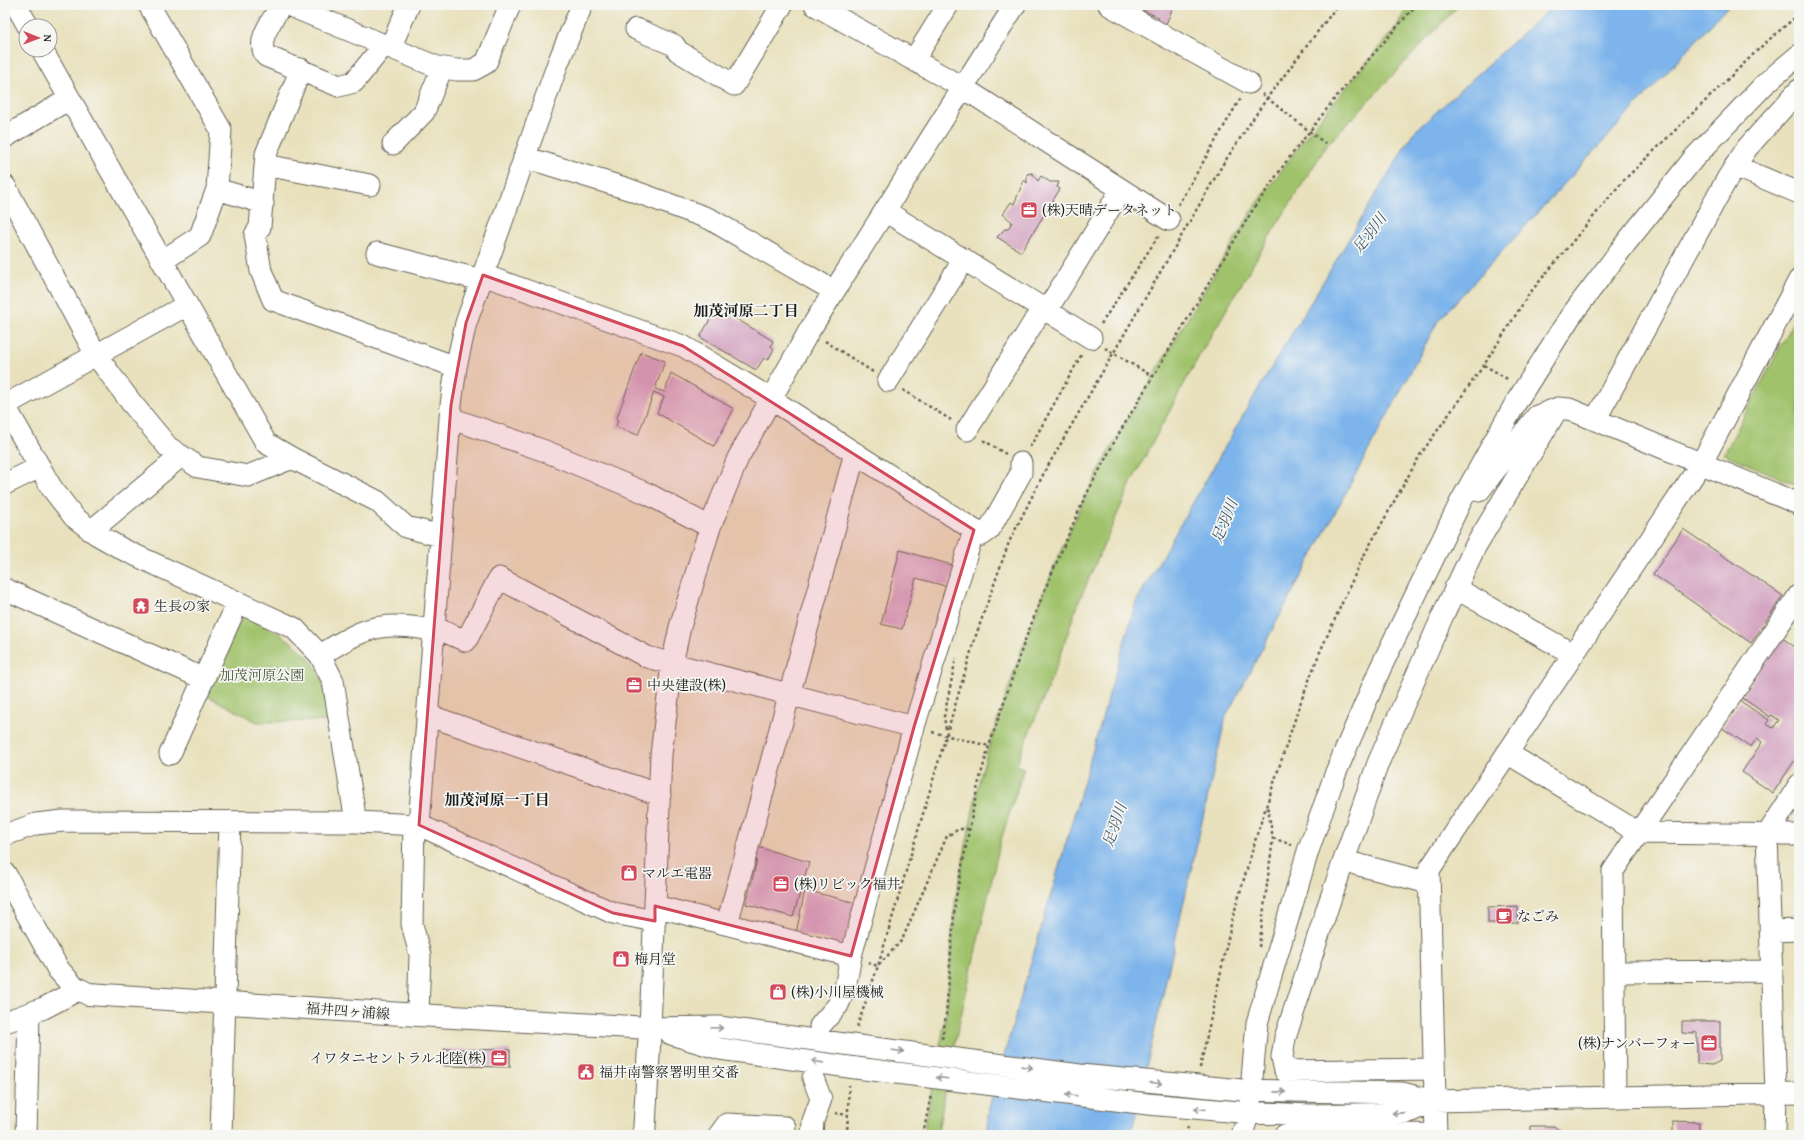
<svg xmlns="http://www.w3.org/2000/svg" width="1804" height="1140" font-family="'Gentium Book Plus','Noto Serif JP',serif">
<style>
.green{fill:#a0c26b;stroke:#5e6f44}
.water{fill:#7bb4eb;stroke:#4c6884}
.building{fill:#d4a6c2}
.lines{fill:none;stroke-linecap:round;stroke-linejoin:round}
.minor-casing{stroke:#646154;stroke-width:23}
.major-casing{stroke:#646154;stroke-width:24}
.path{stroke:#646154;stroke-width:2.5;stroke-dasharray:3 3;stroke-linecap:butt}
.minor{stroke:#fff;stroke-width:21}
.major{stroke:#fff;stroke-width:22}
.minor-bridge-casing{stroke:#646154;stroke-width:23;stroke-linecap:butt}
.minor-bridge{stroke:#fff;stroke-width:21}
.oneway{stroke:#999}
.marked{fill:#d1495b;fill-opacity:0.2;stroke:#d1495b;stroke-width:3;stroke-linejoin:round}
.labels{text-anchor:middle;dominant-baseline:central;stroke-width:3.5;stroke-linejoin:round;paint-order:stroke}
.poi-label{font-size:14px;fill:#1c1c1c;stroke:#f6f6f2;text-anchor:start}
.park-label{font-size:14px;fill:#4a5638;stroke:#f6f6f2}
.street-label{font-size:14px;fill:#1c1c1c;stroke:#f6f6f2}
.water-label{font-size:15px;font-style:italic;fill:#42596f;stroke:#f6f6f2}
.neighbourhood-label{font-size:15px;font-weight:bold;fill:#1c1c1c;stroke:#f6f6f2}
</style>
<rect width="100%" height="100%" fill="#f6f6f2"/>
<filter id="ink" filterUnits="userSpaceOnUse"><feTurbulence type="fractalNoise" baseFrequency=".025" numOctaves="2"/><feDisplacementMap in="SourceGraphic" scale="8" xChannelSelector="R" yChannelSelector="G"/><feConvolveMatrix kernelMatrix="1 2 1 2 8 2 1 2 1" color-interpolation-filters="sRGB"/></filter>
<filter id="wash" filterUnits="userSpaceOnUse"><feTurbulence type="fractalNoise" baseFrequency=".012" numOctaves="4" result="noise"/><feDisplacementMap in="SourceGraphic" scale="16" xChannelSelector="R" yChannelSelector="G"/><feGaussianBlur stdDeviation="0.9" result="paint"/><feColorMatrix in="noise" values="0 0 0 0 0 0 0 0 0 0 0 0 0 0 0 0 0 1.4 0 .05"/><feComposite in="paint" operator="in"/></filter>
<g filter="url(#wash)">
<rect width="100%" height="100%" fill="#e9e1bd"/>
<path class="green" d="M1408,5h51l-132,140 -56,89 -73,124 -66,123 -56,127 -17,52 -43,105 8,3 -24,75 -44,195 -19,97h-14l23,-120 9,-113 23,-117 11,-39 36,-106 34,-85 25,-56 34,-64 134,-224 58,-80 87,-105z
M1799,312v174l-75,-32z
M242,615c38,19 70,31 83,75 3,10 2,21 3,31l-71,1 -55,-29z"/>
<path class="water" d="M1554,5h175l-291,316 -212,395 -95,419h-145l3,-28 147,-505 117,-204 160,-265z"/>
<g id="blocks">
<path class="building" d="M1144,5h30l-8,19 -8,-3v-4l-16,-7z
M1032,173l6,8 3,-5 9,6h9l-2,5 3,2 -39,63 -24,-15 8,-8h3l4,-7 -9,-8 8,-12 3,2 10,-24 3,3v-9z
M717,307l56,34 -2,5 3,3 -6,11 -4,-2 -8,12 -56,-33z
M641,352l24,9 -10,28 10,3 6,-19 63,36 -20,37 -57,-33 7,-16 -10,-5 -16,43 -22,-8 2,-7h-2z
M1683,529l100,67 -32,47 -98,-69z
M900,550l55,16 -6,21 -33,-9 -14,51 -21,-5z
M1781,637l18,13v104l-26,39 -31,-21 20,-30 -5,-4 -6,9 -29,-19 18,-27 29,19 -3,4 7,4 6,-8 -8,-5 -1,2 -29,-20z
M758,847l51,15 -16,55 -47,-13 11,-44 -2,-2z
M805,890l51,13 -13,41 -47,-11z
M1518,906v17h-30v-16z
M1682,1021h38v40l-8,4 -15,-1v-32h-3v2l-12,-1z
M444,1049l66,1v17l-66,-1z
M1673,1121l26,1v13h-26z
M1531,1126h23l10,9h-33z"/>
</g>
</g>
<g filter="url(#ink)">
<use href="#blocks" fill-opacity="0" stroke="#646154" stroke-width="1"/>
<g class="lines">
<g class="minor-casing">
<path id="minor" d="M16,5l12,21
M149,5l72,125 -4,59 -17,47 -38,25
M281,5c-8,15 -26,35 -15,51l73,30 15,-4 30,-37
M288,5l149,62 20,3h16l13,-7 24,-58
M815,5l147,82 207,133
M1109,5l140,78
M636,29l38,16 4,6 56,34 48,-80
M390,48l19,-43
M42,50l224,393 26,15 85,43 29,26 35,9
M914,60l34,-55
M301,69l-35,85 -6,73 -5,8 6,36 12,29 183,67
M5,137l64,-38
M393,144l31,-32 18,-44
M524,157l104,32 82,30 124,72
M265,165l105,20
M1735,166l64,27
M5,186l91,169 34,46 38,46 30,20 50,9 44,-18
M217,189l46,14
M885,211l206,127
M377,253l104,27
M483,275l200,71 88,53 203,131 -60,197 -63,229 -6,32 -7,17 -18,21
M1047,310l74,-120
M888,381l76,-122
M5,405l182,-100
M5,406l46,81 23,30 22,17 28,16 170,78 26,27 13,26 23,141
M450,418l95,33 103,43 62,33
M1595,420l132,-241 20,-31 52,-58
M967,430l76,-123
M5,484l35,-17
M1479,491l58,-75 21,-8 11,1 230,95
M974,530l8,5 7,-5 32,-57v-10
M91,531l90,-75
M1455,588l118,66
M5,589l199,90
M434,627l32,14 33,-63 148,79 267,70
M320,655c19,-11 39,-25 61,-28 17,-3 36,1 53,3
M427,715l233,80
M1507,753l132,80 160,2
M170,754l68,-152
M414,825l-2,99 8,31 -2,60
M419,825l32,-420 5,-38 10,-44 92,-260 24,-58
M5,835l31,-11 27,-3 293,1 63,3 194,88 42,8
M1344,861l85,22
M655,906l196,50
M727,924l128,-471
M1770,931l29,-1
M1614,972l158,-1
M5,1022l39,-14 34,-18
M650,1028l11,-273 11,-91 8,-37 30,-100 28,-69 71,-127 206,-326
M650,1028l69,-1 140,19
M671,1034l49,15 136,19
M1433,1069l-148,2 -3,-14 3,-19 43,-132 50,-143 65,-148 32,-68 83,-139
M1242,1090l160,3 32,8 365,-8
M1615,1097l-2,-226 186,-276
M1239,1112l71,3 97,-2 27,-12
M26,1135l3,-121
M221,1135l9,-313
M719,1135l8,-11 58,3
M812,1135l1,-14 8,-22 -8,-21
M1242,1135l7,-23 8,-89 51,-172 28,-79 44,-103 80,-166 55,-99 55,-87 56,-74 68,-85 72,-75 33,-28
M1285,1135l151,-1
M1436,1135l-7,-265 272,-406 98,-184
M1775,1135l1,-41 -9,-259 32,-50"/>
</g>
<g class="major-casing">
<path id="major" d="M5,874l53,95 15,17 15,8 330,21 232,13 -6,107"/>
</g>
<path class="path" d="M1262,94l65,51
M1178,205l62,-106
M1101,324l58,-89
M825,341l48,31
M1105,348l47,28
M1484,365l25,15
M903,390l48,30
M983,440l23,14
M1030,447l52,-93
M932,732l57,14
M947,735l-3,-18 12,-59
M1273,838l19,7
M1259,947l14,-109 -6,-33
M868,963l10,3 24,-26 45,-104 12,-7h9
M857,1027l21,-61 97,-328 34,-96 36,-71 178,-307 44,-66 71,-93
M942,1039l4,-24 9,-113 23,-117 11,-39 36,-106 20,-51 39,-90 34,-64 134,-224 34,-49 50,-65 80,-92
M1200,1068l32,-148 26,-89 42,-127 19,-50 43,-95 58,-104 64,-90 45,-71 94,-113 141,-137 35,-30
M835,1113l13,2
M847,1135l2,-50
M923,1135l8,-40
M1186,1135l2,-9"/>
<use href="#minor" class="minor"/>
<use href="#major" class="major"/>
<g class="minor-bridge-casing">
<path id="minor-bridge" d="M859,1046l221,29 162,15
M856,1068l292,36 91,8"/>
</g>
<use href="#minor-bridge" class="minor-bridge"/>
</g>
<defs><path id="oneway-shaft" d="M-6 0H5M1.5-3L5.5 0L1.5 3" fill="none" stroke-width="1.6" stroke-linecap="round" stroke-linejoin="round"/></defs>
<g class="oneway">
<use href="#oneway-shaft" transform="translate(717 1028) rotate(2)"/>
<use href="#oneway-shaft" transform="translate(898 1051) rotate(7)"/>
<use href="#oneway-shaft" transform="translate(818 1062) rotate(-172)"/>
<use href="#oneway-shaft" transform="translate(1027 1067) rotate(8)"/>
<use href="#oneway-shaft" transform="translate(942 1078) rotate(-173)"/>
<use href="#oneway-shaft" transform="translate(1156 1083) rotate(5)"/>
<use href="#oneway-shaft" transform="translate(1280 1092) rotate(1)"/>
<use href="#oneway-shaft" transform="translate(1071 1095) rotate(-173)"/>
<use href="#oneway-shaft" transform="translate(1200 1109) rotate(-175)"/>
<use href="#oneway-shaft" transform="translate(1398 1113) rotate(179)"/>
</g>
</g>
<path class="marked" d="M483,275l200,71 291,184 -60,197 -63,229 -196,-50v15l-42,-8 -194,-88 32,-420 15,-82z"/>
<defs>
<g id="office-square" transform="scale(0.9)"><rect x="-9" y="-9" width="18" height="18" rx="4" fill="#d1495b" stroke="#f6f6f2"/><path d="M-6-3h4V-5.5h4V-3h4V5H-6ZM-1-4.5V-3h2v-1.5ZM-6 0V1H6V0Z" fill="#fff"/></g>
<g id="temple-square" transform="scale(0.9)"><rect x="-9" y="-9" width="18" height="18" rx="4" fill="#d1495b" stroke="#f6f6f2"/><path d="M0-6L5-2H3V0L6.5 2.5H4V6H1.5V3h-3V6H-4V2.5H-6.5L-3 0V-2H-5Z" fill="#fff"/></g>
<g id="shop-square" transform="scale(0.9)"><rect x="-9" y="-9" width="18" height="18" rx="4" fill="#d1495b" stroke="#f6f6f2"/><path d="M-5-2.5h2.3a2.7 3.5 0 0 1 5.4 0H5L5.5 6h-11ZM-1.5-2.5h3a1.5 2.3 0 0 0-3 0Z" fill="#fff"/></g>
<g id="cafe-square" transform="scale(0.9)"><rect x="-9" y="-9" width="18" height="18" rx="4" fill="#d1495b" stroke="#f6f6f2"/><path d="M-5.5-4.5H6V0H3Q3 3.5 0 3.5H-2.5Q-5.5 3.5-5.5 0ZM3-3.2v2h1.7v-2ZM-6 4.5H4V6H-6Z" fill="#fff"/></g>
<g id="civic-square" transform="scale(0.9)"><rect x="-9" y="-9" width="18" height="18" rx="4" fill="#d1495b" stroke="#f6f6f2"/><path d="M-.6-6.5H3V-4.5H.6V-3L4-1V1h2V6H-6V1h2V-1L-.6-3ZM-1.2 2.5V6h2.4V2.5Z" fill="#fff"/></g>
</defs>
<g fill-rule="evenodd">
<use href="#office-square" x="1029" y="210"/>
<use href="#temple-square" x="141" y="606"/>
<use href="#office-square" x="634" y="685"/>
<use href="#shop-square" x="629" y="873"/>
<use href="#office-square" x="781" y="884"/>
<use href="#cafe-square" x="1504" y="916"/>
<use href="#shop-square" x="621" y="959"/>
<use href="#shop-square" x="778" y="992"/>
<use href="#office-square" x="1709" y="1043"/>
<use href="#office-square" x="499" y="1058"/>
<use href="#civic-square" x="586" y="1072"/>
</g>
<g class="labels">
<g class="poi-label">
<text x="1042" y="210">(株)天晴データネット</text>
<text x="154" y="606">生長の家</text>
<text x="647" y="685">中央建設(株)</text>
<text x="642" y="873">マルエ電器</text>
<text x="794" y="884">(株)リビック福井</text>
<text x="1517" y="916">なごみ</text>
<text x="634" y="959">梅月堂</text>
<text x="791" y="992">(株)小川屋機械</text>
<text x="1696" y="1043" text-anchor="end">(株)ナンバーフォー</text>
<text x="486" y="1058" text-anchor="end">イワタニセントラル北陸(株)</text>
<text x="599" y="1072">福井南警察署明里交番</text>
</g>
<g class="park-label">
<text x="262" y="675">加茂河原公園</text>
</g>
<g class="street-label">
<text transform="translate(348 1011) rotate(4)">福井四ヶ浦線</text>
</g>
<g class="water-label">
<text transform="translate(1369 233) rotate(-53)">足羽川</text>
<text transform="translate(1224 521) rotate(-68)">足羽川</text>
<text transform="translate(1114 825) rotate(-71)">足羽川</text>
</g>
<g class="neighbourhood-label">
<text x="746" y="310">加茂河原二丁目</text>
<text x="497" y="799">加茂河原一丁目</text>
</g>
</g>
<rect width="1804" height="1140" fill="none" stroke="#f6f6f2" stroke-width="20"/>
<g transform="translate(38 38) rotate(91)"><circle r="19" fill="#f6f6f2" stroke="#9f9f9c"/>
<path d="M0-3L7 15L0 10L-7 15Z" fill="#d1495b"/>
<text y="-6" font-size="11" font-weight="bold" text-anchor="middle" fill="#1c1c1c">N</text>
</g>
</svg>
